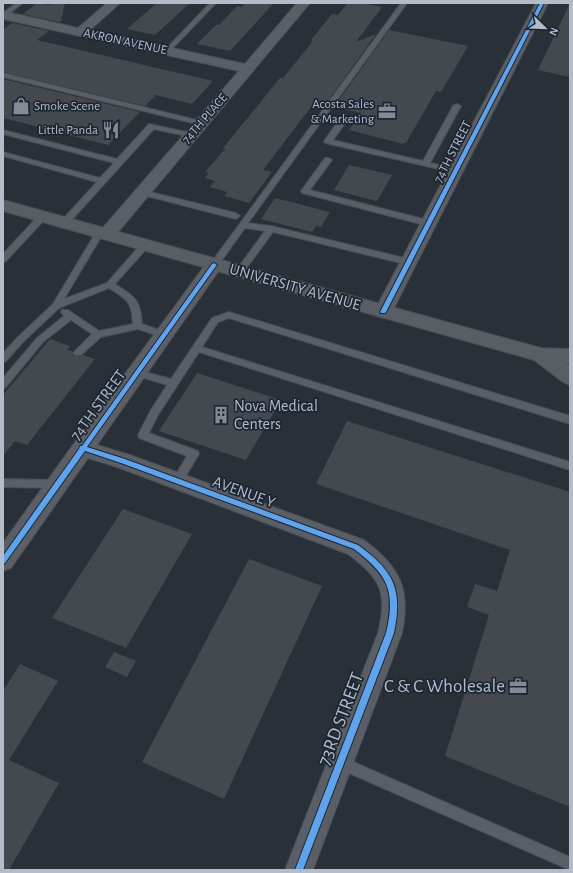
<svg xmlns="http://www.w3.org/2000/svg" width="573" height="873" font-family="'Alegreya Sans',sans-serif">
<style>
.building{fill:#444950}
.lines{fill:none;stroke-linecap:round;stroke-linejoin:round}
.lane-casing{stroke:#484c53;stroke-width:2}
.street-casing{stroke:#484c53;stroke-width:2}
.secondary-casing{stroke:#484c53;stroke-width:2}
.lane{fill:#5a5e66;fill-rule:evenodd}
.street{fill:#5a5e66;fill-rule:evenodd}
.secondary{fill:#595d64;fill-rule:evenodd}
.cycleway-casing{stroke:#1d2633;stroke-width:2}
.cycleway{fill:#60a3ed;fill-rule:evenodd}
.labels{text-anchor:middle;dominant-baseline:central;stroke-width:3.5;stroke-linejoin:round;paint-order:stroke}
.far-street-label{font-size:13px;fill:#b4bcc9;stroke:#1d2633}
.far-poi-label{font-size:13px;fill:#b4bcc9;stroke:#1d2633;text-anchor:end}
.street-label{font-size:16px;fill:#b4bcc9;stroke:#1d2633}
.poi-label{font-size:16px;fill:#b4bcc9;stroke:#1d2633;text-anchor:start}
.near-poi-label{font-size:19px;fill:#b4bcc9;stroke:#1d2633;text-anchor:end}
.near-street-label{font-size:19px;fill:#b4bcc9;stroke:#1d2633}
</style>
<rect width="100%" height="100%" fill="#2a3038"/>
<path class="building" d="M37,3l13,2 2,-2h13l-4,18 -2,1 -36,-8z
M157,3h33l-35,32 -28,-6z
M245,3h29l-44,48 -33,-7 19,-19h3l18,-19 5,1z
M348,3h15l19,4 -26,35 20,-8 -51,71 -11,-2 -51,67 9,2 -23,31 -25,-7 3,-4 -17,-5 5,-6 -10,-3 4,-5 -4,-1 20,-23 -2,-1 57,-70h3l30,-37 -2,-1 21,-26 6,1z
M570,3v74l-32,-7z
M12,23l37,8 -12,9 176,41 -21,23 -36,-9 -11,11 -142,-34v-42z
M389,30l79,16 -27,46 -5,-1 -30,52h-3v1l-54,-14 12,-17 -27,-6z
M3,79l137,33 -32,33 -105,-27z
M349,165l43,10 -15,26 -43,-11z
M275,198l55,14 -9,15 -5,-1 -4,6 -51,-13z
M50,339l20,7 -3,4 5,1v2l2,3h7l2,-1 12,4 -68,86 -12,-4 -12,15v-61z
M197,373l84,27 -35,60 -87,-29z
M347,421l223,71v315l-125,-51 44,-141 -22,-8 8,-23 22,7 13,-41 -194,-66z
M123,509l69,25 -66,114 -74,-30z
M249,559l73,27 -98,213 -82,-37z
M114,652l22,9 -9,16 -22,-10z
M20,664l38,17 -49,79 50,23 -50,87h-6v-179z"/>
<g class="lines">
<g class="lane-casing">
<path id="lane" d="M16,3h7l-17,13 -3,1v-4z
M210,3h6l-47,49h-4v-2z
M401,3h6l-159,220 23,3 138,33 3,1 1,2 -1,2 -3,1 -136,-33 -31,42 -3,1 -4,-3 30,-41 -20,-3 -28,39h-6l-1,-2 1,-2z
M3,73l198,48 4,2 -4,2 -198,-48z
M457,104l4,2 -31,57 29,6v4h-3l-131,-30 -1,-2 15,-21h3l4,2 -13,18 90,21 30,-55z
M149,124l42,9 4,2 -4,2 -37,-8 -86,95 -3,1 -4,-3 1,-2 35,-38 -94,-26v-4l97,26 14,-15 -111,-29v-4l114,29z
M325,158h3l4,2 -22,30 121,31 1,2 -4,3 -126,-33 -1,-2z
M139,190h3l94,23 4,3 -4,3 -97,-25z
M43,213l4,3 -1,2 -40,43 -3,1v-8l37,-40z
M100,229l4,3 -40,67 43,-16 35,-40h6l1,2 -1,2 -33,37c20,12 26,17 27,40l26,9 2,2 -2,2 -3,1 -27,-9 -37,8 -20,18h-6l-2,-2 19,-19 -21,-14 -28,22 -37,45 -3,2v-11l34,-40 27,-22 -3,-4 1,-2h6l31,21 34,-7c-1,-22 -6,-25 -24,-36l-50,20 -35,33 -18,20 -3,1v-9l15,-16 35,-33 43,-72z
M229,312l341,104v8l-341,-106 -11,4 -16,25 368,115v8l-371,-118 -41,63 -9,18 49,18 1,3 -18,30 -4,1 -4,-1 -1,-3 15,-25 -48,-18 -1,-3 13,-25 16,-25 -32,-10 -2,-2 5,-3 33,9 41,-61z
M3,479l55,1 4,1 1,3 -1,3 -4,1 -55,-1z
M340,756l230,101v13l-235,-103 -1,-5 1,-5z"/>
</g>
<g class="street-casing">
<path id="street" d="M107,3h13l-30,27 155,34 52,-61h13l-197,235 -6,1 -6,-1 -2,-4 2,-4 138,-159 -236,-52v-8l75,17z
M536,3h12l-156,309 -3,4 -6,2 -6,-2 -3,-4z
M214,259l6,2 2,4 -2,4 -123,176 33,10 234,85c36,27 47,49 38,93l-89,237h-28l93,-237c10,-41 3,-54 -30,-79l-231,-87 -29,-9 -77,110 -8,3v-28l72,-101 133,-181z"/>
</g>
<g class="secondary-casing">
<path id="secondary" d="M3,200l538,148 29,1v14h-4l4,3v19l-7,-3 -29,-22 -531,-149z"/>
</g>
<use href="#lane" class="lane"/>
<use href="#street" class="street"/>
<use href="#secondary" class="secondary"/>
<g class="cycleway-casing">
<path id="cycleway" d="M540,3h4l-158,309 -1,1h-4l-1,-1z
M214,263l3,2 -1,1 -129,181 38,12 233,86c36,26 45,44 36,88l-91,237h-8l91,-237c10,-42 2,-58 -32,-84l-233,-86 -36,-12 -80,112 -2,1v-8l76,-107 1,-3h2l130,-182z"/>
</g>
<use href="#cycleway" class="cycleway"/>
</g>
<defs>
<g id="shop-bare" transform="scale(1.38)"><path d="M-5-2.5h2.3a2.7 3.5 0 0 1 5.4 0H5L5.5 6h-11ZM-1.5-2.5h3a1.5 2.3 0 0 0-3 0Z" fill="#848b96" stroke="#1d2633" stroke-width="2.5" paint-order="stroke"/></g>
<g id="office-bare" transform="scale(1.38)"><path d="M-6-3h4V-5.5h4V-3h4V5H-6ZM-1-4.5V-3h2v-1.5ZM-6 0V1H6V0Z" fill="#848b96" stroke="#1d2633" stroke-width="2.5" paint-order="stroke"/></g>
<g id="restaurant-bare" transform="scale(1.38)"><path d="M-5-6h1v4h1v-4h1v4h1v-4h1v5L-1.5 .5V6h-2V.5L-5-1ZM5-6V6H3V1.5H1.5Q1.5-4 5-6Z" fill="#848b96" stroke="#1d2633" stroke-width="2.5" paint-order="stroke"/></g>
<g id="building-bare" transform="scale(1.38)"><path d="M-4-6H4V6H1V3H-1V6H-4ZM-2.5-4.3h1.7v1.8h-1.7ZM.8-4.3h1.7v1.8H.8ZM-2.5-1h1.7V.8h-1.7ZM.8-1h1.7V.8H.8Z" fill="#848b96" stroke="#1d2633" stroke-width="2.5" paint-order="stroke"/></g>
</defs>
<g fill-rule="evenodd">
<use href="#shop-bare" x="21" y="106"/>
<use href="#office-bare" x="387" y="111"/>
<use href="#restaurant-bare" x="111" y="130"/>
<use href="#building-bare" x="221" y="415"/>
<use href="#office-bare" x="518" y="686"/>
</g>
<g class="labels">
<g class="far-street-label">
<text transform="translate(125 42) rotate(12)">AKRON AVENUE</text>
<text transform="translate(205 119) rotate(-49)">74TH PLACE</text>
<text transform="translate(453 152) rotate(-63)">74TH STREET</text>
</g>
<g class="far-poi-label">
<text x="374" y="104">Acosta Sales<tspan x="374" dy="15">&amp; Marketing</tspan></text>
<text x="34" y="106" text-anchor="start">Smoke Scene</text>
<text x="98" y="130">Little Panda</text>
</g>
<g class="street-label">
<text transform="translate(295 287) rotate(16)">UNIVERSITY AVENUE</text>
<text transform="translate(98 405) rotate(-54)">74TH STREET</text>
<text transform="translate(244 492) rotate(20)">AVENUE Y</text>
</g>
<g class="poi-label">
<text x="234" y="406">Nova Medical<tspan x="234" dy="18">Centers</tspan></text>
</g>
<g class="near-poi-label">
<text x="505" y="686">C &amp; C Wholesale</text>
</g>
<g class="near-street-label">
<text transform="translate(341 719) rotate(-69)">73RD STREET</text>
</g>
</g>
<rect width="573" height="873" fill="none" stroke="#b4bcc9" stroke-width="8"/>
<g transform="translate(545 28) rotate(113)" stroke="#1d2633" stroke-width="3" paint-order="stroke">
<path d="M0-3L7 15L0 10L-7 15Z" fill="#b4bcc9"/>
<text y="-6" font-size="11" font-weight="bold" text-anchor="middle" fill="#b4bcc9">N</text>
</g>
</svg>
